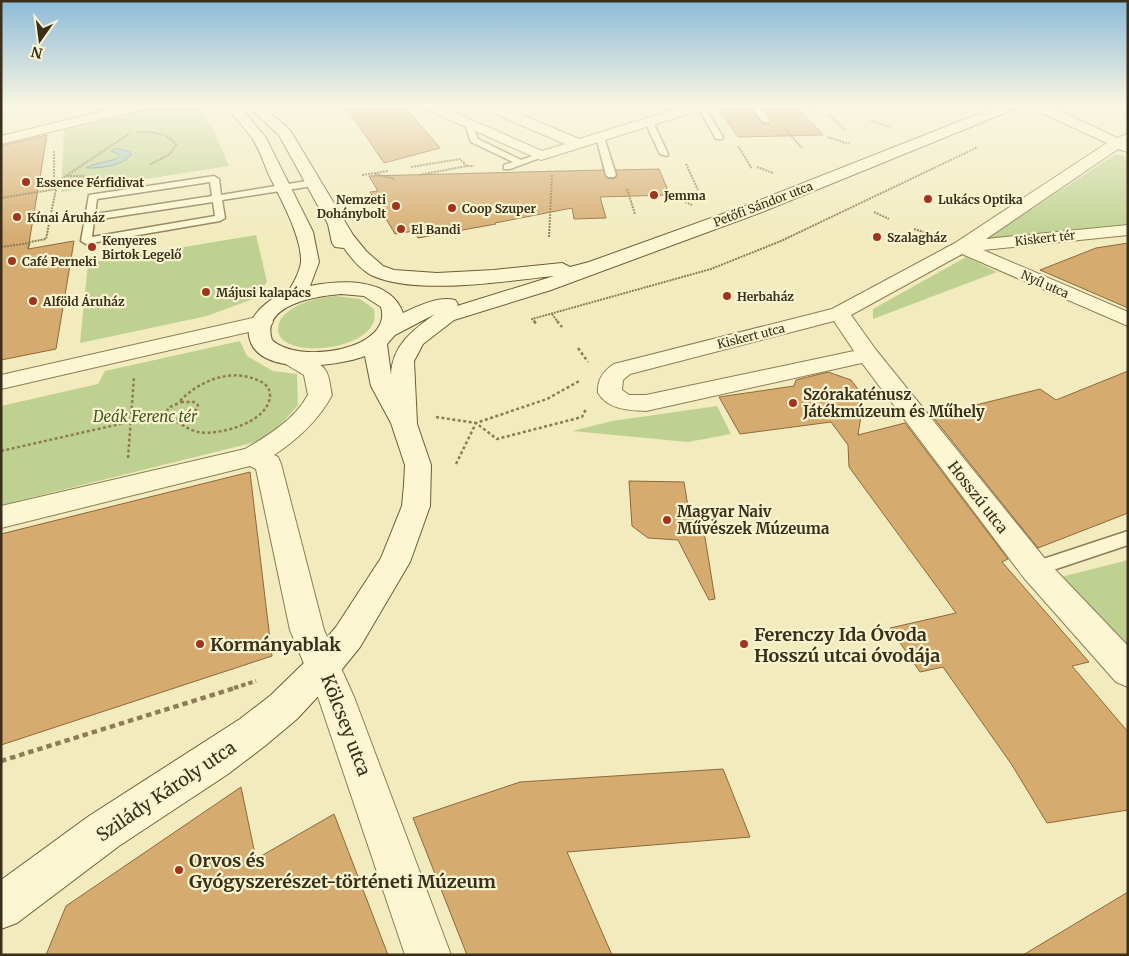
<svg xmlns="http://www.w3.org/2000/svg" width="1129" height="956" font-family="Merriweather,serif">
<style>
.green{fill:#bfd191}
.water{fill:#a2c3bf;stroke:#68928f}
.building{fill:#d5ab70;stroke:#8e6938}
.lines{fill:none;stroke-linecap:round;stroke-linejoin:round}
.lane-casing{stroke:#8d7c55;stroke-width:3}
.street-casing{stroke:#8d7c55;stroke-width:2}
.secondary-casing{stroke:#6e5c38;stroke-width:2}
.path-far3{stroke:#8d7c55;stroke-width:2;stroke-dasharray:2 1;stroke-linecap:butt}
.path-far2{stroke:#8d7c55;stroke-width:2.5;stroke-dasharray:3 2.5;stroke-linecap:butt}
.path-far1{stroke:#8d7c55;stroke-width:4;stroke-dasharray:4.5 3;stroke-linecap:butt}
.path{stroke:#8d7c55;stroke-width:4.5;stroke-dasharray:5.5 4;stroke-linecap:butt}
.lane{fill:#fcf7d2;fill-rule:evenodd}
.street{fill:#fcf7d2;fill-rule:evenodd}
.secondary{fill:#fcf7d2;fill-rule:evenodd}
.poi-dot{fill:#a2341f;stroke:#f9f4cf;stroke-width:2}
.labels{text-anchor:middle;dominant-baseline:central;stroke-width:4.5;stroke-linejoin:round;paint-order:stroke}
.far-poi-label{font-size:12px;font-weight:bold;fill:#3a2f1b;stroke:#f9f4cf;text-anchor:start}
.far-street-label{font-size:12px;fill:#3a2f1b;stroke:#f9f4cf}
.poi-label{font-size:15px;font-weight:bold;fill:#3a2f1b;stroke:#f9f4cf;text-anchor:start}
.park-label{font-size:15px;font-style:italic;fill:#41591f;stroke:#f9f4cf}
.street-label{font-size:15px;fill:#3a2f1b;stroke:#f9f4cf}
.near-poi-label{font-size:18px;font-weight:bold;fill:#3a2f1b;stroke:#f9f4cf;text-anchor:start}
.near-street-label{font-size:18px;fill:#3a2f1b;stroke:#f9f4cf}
</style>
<rect width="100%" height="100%" fill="#f2ebbe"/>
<path class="green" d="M166,105h30l17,24 16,37 -168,26 3,-62z
M1116,154l12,3v68l-142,14z
M256,235l11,47 -14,17 -46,17 -127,27 8,-80z
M966,257l31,15 -124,47v-10z
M336,296l24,3 14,10c11,41 -94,53 -96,21 0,-6 2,-10 5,-14 14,-14 34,-18 53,-20z
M240,341l7,15 26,15 24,3 1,31 -30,34 -267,66v-99l97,-22 7,-13z
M717,406l14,28 -43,8 -116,-11 40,-10z
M1128,560v89l-67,-72z"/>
<path class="water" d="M116,148l14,4 1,3c-11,12 -30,13 -45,13l6,-3 24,-6 3,-3 -1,-2 -7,-3z"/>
<path class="building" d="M345,105h48l18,9 29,34 -56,15z
M716,105h32l15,19h6l2,-5 -10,-14h34l28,30 -85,2z
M47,135l-19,114 46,-8 -18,108 -55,11v-214z
M659,169l11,26 -70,2 6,21 -32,1 -2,-11 -77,15 1,1 -78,14 -4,-7 -19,3 -25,-42 8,-1 -9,-15 234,-6 4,8 7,1 3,-3 -1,-6z
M1128,243v65l-88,-38 56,-22z
M1128,371v142l-90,35 -106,-132 108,-27 16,11z
M828,372l23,8 13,17 -6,38 47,-12 103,136 -6,3 87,100 -17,4 56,66v78l-81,13 -35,-58 -69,-98 -23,5 -30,-44 66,-15 -107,-146 -1,-22 -17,-23 -91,12 -21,-37 75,-11 2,-6z
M250,472l22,184 -271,89v-211z
M629,481l55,1 5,31h12l14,86 -6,1 -31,-60 -30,-2 -16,-12z
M723,769l27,68 -183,15 45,103h-145l-54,-137 107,-36z
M241,787l15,72 78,-45 54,141h-342l20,-49z
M1128,892v63h-105z"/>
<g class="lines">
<g class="lane-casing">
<path id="lane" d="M483,105h10l9,5 -7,2z
M697,105h6l20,32 -1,2h-6z
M750,105h8l12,15 -1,2h-6z
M805,105h8l1,2 -4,2z
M646,120l7,2 15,32 -1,2 -7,-2 -15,-32z
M466,122h6l6,17 43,21 20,-7 4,3 -35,13h-6v-4l9,-3 -42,-20 -6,-18z
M597,135l7,2 12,38 -2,2h-6l-2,-2 -10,-38z
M214,176l5,3 2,16 92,-15 5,3 -5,3 -91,14 3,18 -5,3 -134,23 -5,-3 8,-46zM210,182l2,14 -117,18 2,-15zM213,202l2,14 -123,21 2,-17z
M1128,531v14l-93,31 -7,-2 -2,-5 2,-5z"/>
</g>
<g class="street-casing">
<path id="street" d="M128,105h22l-2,3 -147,36v-8z
M421,105h17l104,46 23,-7 -72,-31 -1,-3 1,-3h10l76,32 110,-34h20l-2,3 -166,52 -118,-52z
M1024,105h19l13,4 61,29 11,-4v18l-10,-3 -132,90 142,-14v10l-145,15 145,62v14l-166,-72 -111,61 25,35 170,210 82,86v41l-12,-5 -92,-104 -162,-215 -216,48c-18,-1 -37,-1 -48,-18 -1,-13 5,-22 16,-29l218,-55 123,-66 152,-100 -61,-28 -20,-7zM834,321l20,30 -208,44h-17l-7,-5 1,-10 7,-6z
M262,316l8,1 3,5 -3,5 -269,62v-14z
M292,351c10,3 29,11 34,20 4,7 4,17 6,24 -14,26 -34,44 -58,60l4,2 3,7 43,166 30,67 97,258h-46l-87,-258 -28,-67 -34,-161 -6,-3 -249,62v-22l244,-57c24,-14 49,-29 63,-54l-4,-20 -20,-12 -3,-5 3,-5z"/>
</g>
<g class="secondary-casing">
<path id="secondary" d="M226,105h13l27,33 47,94 6,30 -9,24c31,-6 80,-9 93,27 15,-7 36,-17 52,-13l3,4 -1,2 97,-30c-50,5 -138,20 -183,-1 -11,-6 -20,-17 -27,-27l-9,-1 -3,-4 -4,-19 -49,-89 -32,-30h14l29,25 63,105 13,16 17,15 11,4 43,3 57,-3 68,-7 8,4 19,-5 161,-58 251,-99h18l-2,3 -255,104 -211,78 -97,30 -22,17 -9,7 -9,17 3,63 14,41 -1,41 -20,56 -50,85 -25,31 -38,41 -31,26 -38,29 -109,72 -102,77 -16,6v-49l88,-64 151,-97 31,-24 40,-39 25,-29 45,-69 21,-52 2,-21 1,-20 -14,-42 -20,-37 -6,-30c-26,10 -109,22 -116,-20 -3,-16 14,-32 27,-39 3,-2 7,-2 10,-4 7,-6 14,-23 15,-31 1,-26 -22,-66 -33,-89 -5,-12 -9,-25 -16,-35 -8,-11 -18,-21 -26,-33zM341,294l23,2 17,11c13,43 -83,58 -109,33 -12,-36 46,-44 69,-46zM435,314c-22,16 -43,31 -44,61l-4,-31 8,-9z"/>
</g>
<path class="path-far3" d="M873,105l12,9
M829,115l16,15
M869,120l21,7
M785,129l17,19
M137,132c14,0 31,0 39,13l-6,9 -21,11
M828,137l21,7
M738,146l14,23
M686,164l12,26
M411,167l49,-8 7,7h7
M757,167l16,6
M375,174l19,5
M362,175l26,-4
M419,175l48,-9
M67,176h17
M54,184l76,-51
M627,189l8,25
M1,198l55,-9
M677,198l15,7
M874,212l15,7
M914,229l16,5
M549,237l3,-62
M1,247l29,-4
M28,249l2,-7 16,-3 10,-50 -2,-5v-34
M552,314l6,8
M535,322l-3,-3 179,-50 70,-28 197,-94"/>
<path class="path-far2" d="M534,321l3,4
M557,321l5,6
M578,348l10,14
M181,402h13l4,3 -4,9 -14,6 -15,-2 -1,-4 6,-7z
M436,417l40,6 21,16 85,-22 4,-8
M177,422c7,4 13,8 21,10 21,4 72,-10 72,-37 0,-7 -5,-12 -11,-14 -27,-14 -61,0 -80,21
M1,451l163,-37
M128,458l6,-81
M456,464l20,-41 71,-24 34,-19"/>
<path class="path-far1" d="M234,688l22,-7"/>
<path class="path" d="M1,761l237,-74"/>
<use href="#lane" class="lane"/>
<use href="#street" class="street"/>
<use href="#secondary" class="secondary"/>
</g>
<linearGradient id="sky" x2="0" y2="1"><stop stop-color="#8cbad8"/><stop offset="0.44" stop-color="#f9f6e2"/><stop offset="1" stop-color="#f9f6e2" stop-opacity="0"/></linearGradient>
<rect width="1129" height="239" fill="url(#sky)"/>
<g class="poi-dot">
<circle cx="26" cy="182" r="5"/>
<circle cx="654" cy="195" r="5"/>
<circle cx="928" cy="199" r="5"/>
<circle cx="396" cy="206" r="5"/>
<circle cx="452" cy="208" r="5"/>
<circle cx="17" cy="217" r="5"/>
<circle cx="401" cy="229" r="5"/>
<circle cx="877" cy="237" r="5"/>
<circle cx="92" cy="247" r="5"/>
<circle cx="12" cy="261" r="5"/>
<circle cx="206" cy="292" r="5"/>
<circle cx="727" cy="296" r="5"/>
<circle cx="33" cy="301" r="5"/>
<circle cx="793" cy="403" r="5"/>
<circle cx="667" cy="520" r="5"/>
<circle cx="200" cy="644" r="5"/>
<circle cx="744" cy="644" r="5"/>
<circle cx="179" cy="870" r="5"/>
</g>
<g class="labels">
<g class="far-poi-label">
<text x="36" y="182">Essence Férfidivat</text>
<text x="664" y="195">Jemma</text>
<text x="386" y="199" text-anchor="end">Nemzeti<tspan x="386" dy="14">Dohánybolt</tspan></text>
<text x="938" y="199">Lukács Optika</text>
<text x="462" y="208">Coop Szuper</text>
<text x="27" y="217">Kínai Áruház</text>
<text x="411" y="229">El Bandi</text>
<text x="887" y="237">Szalagház</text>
<text x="102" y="240">Kenyeres<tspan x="102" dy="14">Birtok Legelő</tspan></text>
<text x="22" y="261">Café Perneki</text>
<text x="216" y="292">Májusi kalapács</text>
<text x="737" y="296">Herbaház</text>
<text x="43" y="301">Alföld Áruház</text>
</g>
<g class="far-street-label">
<text transform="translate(763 204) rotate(-21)">Petőfi Sándor utca</text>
<text transform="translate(1045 238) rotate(-6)">Kiskert tér</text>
<text transform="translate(1045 284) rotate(24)">Nyíl utca</text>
<text transform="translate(751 336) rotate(-14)">Kiskert utca</text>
</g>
<g class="poi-label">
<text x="803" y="394">Szórakaténusz<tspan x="803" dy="17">Játékmúzeum és Műhely</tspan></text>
<text x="677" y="511">Magyar Naiv<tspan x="677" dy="17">Művészek Múzeuma</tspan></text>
</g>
<g class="park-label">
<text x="145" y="416">Deák Ferenc tér</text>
</g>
<g class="street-label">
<text transform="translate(978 497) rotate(52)">Hosszú utca</text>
</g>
<g class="near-poi-label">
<text x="754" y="634">Ferenczy Ida Óvoda<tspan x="754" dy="21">Hosszú utcai óvodája</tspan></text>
<text x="210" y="644">Kormányablak</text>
<text x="189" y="860">Orvos és<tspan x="189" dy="21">Gyógyszerészet-történeti Múzeum</tspan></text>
</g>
<g class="near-street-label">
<text transform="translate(346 725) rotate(69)">Kölcsey utca</text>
<text transform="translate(166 791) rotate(-34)">Szilády Károly utca</text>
</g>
</g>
<rect width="1129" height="956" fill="none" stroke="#3a2f1b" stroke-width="5"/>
<g transform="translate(40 40) rotate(194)" stroke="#f9f4cf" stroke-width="4" paint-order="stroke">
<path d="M0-4L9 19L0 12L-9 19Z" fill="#3a2f1b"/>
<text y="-8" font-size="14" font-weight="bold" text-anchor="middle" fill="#3a2f1b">N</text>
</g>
</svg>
